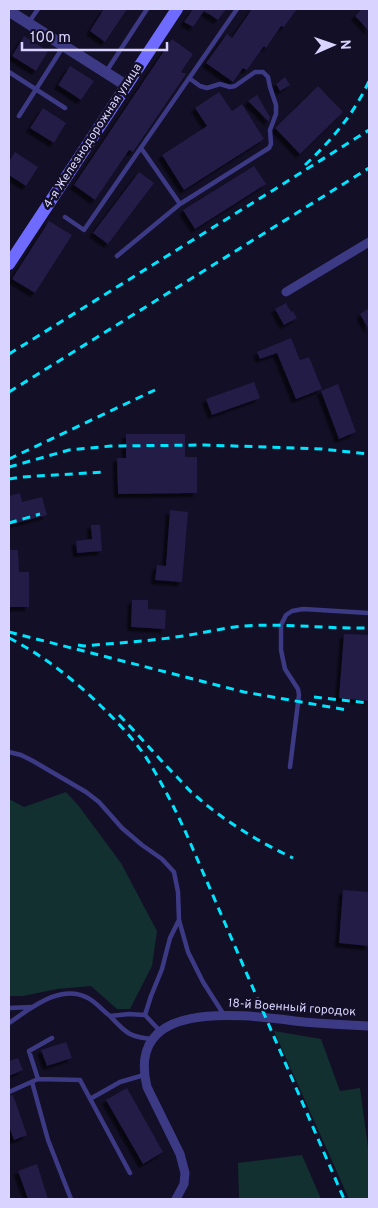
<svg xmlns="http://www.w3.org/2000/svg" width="378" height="1208" font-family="Overpass,sans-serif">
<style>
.green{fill:#12302f}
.building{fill:#241b47;filter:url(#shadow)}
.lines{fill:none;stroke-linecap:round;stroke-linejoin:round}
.service{stroke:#3d3a85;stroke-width:4.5}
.minor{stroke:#3d3a85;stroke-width:9}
.tertiary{stroke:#3d3a85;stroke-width:11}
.secondary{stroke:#6f6bff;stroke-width:12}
.rail{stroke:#00e5ff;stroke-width:3;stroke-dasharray:8 6;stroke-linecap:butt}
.labels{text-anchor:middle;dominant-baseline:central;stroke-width:5;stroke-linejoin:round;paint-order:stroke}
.street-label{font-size:12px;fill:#d9d4ff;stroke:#130f26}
</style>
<defs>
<filter id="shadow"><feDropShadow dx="-4" dy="4" stdDeviation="1" flood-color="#0009"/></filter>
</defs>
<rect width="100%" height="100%" fill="#130f26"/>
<path class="green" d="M66,792l12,13 43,58 36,68 -5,35 -22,43h-13l-26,-23 -34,3 -34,7h-14v-197l15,8z
M274,1031l47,8 19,52 20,-3 9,67v44h-20z
M302,1155l19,44h-82l-1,-36z"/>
<path class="building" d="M104,9h23l-22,33 -15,-11z
M193,9h33l-8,11 -14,-9 -11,16 -9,-5z
M252,9h45l-13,18 -3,-1 -15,22 -2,-2 -17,24 -4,-2 -10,14 -27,-19 21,-29 5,4z
M362,9h7v22l-14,-15z
M24,36l24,15 -12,20 -24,-15z
M172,39l21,15 -12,18 5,2 -53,78 -4,-2 -34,50 -21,-15z
M70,66l24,15 -13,19 -23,-15z
M285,77l5,8 -10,6 -4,-7z
M318,86l25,26 -43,42 -25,-26z
M219,92l13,19 10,-7 22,35 -80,51 -22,-35 45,-29 -12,-18z
M257,95l13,22 -1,5 -21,-21z
M43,108l23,15 -12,20 -24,-15z
M15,152l23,15 -12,19 -17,-11v-14z
M254,166l12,18 -71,45 -12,-19z
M139,172l15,11 -46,61 -15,-11z
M49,221l23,14 -37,58 -23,-14z
M286,303l5,9 2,-1 4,7 -13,7 -9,-16z
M369,308v22l-9,-16z
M291,338l9,22 9,-3 13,32 -26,10 -19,-46 -17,6 -3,-7z
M254,382l6,16 -48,17 -6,-16z
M338,384l18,48 -17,7 -18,-48z
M126,434h59v23h12v36l-79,1 -1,-36h9z
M20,493l2,9 20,-5 5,18 -38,10v-29z
M170,510l18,2 -6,70 -27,-2 2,-15 9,1z
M91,525h9l2,26 -25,2 -1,-12 16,-2z
M9,550h9l1,22h10v35h-20z
M132,600h16v9l18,1 -1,19 -34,-2z
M344,634l25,1v66l-30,-3z
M343,890l26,2v54l-30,-3z
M66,1042l6,16 -25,8 -6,-16z
M18,1058l5,12 -14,6v-15z
M127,1088l36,64 -20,12 -37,-64z
M13,1095l14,40 -13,5 -5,-14v-30z
M37,1164l11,35h-20l-10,-28z"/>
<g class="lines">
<path class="service" d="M29,22l9,-13
M9,72l56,36
M106,72l41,-63
M19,116l44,-69
M141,148l39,56
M65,217l19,13 153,-221
M117,256l63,-52 89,-56 2,-4 -1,-14 6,-16v-9l-6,-18 -2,-10 -5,-5h-8l-20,14 -5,1 -10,-3 -13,4 -7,-2 -11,-8
M9,752l12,3 12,6 53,31 13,10 23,26 20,17 20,14 12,13 4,20 1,28 -9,18 -8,31 -11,27 -6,19
M290,767l9,-72 -1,-6 -13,-20 -4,-19v-25l5,-10 6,-4 11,-2 66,4
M179,920l9,32 15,30 21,33
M9,1008l23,-1
M110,1016c16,17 19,21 43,23
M9,1023c22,-15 52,-40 79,-25 8,4 15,13 22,18l19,-2 16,1 15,16
M38,1079l-9,-28 23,-13
M32,1082l16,58 23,59
M9,1092l29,-13 42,1 50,93
M90,1099l30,-17 24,-7"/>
<path class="minor" d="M286,292l83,-50
M176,1199l8,-15 1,-11 -5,-19 -33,-67c-23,-93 105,-71 157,-65 22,2 43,3 65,4"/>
<path class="tertiary" d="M9,11l118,75"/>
<path class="secondary" d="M9,264l168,-255"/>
<path class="rail" d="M305,165c26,-24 49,-51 64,-84
M9,354l258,-160 102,-64
M9,392l360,-224
M9,459l146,-69
M9,467l60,-17 42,-4 94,-1 117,4 47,5
M9,479l13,-2 82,-5
M9,523l31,-9
M9,632l235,60 103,18
M9,638c37,19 68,44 98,74 15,15 30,31 42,50 14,23 26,47 37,71l158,366
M78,645l6,1c33,-3 66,-5 99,-10 20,-3 40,-8 60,-10 42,-3 84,3 126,2
M314,697l55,6
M119,715c20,20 38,42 58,62 6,6 12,14 19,19 28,25 63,46 97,62"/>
</g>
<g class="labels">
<g class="street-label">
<text transform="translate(93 136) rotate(-57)">4-я Железнодорожная улица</text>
<text transform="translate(292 1008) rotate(4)">18-й Военный городок</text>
</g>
</g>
<rect width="378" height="1208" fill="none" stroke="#d9d4ff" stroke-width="20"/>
<g transform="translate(333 45) rotate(88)" stroke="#130f26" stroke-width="4" paint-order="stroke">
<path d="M0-4L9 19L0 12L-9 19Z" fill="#d9d4ff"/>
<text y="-8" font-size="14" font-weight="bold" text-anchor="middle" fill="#d9d4ff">N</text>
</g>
<path d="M22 42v8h145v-8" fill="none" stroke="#d9d4ff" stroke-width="2.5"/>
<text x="30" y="42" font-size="15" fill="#d9d4ff" stroke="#130f26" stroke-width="4" paint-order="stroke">100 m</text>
</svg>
